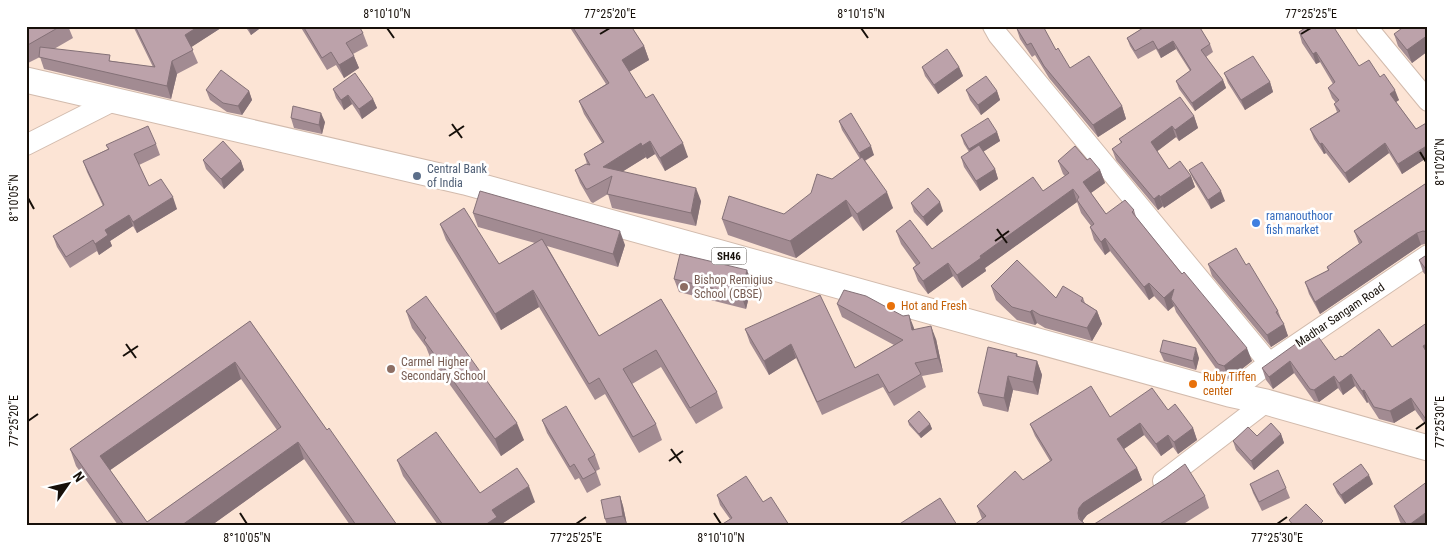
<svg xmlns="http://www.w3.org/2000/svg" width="1454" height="551" font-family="'Roboto Condensed',sans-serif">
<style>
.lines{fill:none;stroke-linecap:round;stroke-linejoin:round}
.minor-casing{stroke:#d2bbad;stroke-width:22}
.major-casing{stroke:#d2bbad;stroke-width:27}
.minor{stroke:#fff;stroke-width:20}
.major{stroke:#fff;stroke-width:25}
.wall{fill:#a28b92;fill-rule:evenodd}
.shaded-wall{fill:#847177}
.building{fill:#bca2aa;stroke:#847177;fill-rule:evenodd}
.ticks{fill:none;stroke:#17100a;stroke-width:2}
.service-dot{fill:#5c6f8a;stroke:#fff;stroke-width:2}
.shop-dot{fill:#3f7fe0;stroke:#fff;stroke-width:2}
.education-dot{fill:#8d6e63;stroke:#fff;stroke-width:2}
.food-dot{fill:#e8710a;stroke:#fff;stroke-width:2}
.labels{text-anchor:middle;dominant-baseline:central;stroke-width:5;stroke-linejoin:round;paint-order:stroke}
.shield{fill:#fff;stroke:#5d5854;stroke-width:1}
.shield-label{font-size:11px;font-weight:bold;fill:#17100a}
.service-label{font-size:12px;fill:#4e5e75;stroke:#fff;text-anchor:start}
.shop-label{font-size:12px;fill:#366cbe;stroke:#fff;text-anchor:start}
.education-label{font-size:12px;fill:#785e54;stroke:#fff;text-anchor:start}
.food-label{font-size:12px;fill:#c56008;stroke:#fff;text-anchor:start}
.street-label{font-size:12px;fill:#17100a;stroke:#fff}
.neatline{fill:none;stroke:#17100a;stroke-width:2}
.ticks-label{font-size:12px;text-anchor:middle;fill:#17100a}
</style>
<rect width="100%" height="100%" fill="#fce4d5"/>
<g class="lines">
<g class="minor-casing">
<path id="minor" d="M993,26l5,9 271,328
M1366,26l62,75
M26,145l89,-45
M1229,394l40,-31 159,-108
M1163,481l103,-79"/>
</g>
<g class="major-casing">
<path id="major" d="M26,80l439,102 764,212 37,8 162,46"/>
</g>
<use href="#minor" class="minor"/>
<use href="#major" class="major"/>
</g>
<path class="wall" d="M26,26h42l5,12 -19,11 58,12 41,6 -20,-41h91l-33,21 7,16 -21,11 -6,25 -127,-30 -4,-12 -14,7z
M245,26h18l-12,9z
M300,26h59l4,7 5,13 -15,8 6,14 -15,10 -8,-13 -9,5z
M569,26h62l13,20 5,14 -20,12 17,26 42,59 -23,14 -10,-17 -8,5 -1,-2 -24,15 79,29 -5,25 -84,-18 -4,-14 -15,9 -2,-1 -11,-19 -5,-13 12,-6 -3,-10 18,-11 -18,-29 -5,-13 27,-17z
M1140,26h59l11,18 3,8 -7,5 17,23 3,8 -31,23 -16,-22 -3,-8 14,-10 -14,-22 -15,9 -5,-9 -18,10 -8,-13 -3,-8 14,-9z
M1428,26v25l-16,12 -14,-17 -4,-12z
M1016,27l40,23 14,18 52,38 4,13 -28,18 -49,-59 -14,-23 -3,2 -12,-18z
M1299,32l60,34 21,11 19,23 -3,2 20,27 12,-7v35l-26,17 -13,-21 -40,30 -23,-30 -2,1 -10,-15 -4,-10 27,-17 -3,-8 2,-1 -4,-5 -4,-10 5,-4 -13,-22 -4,2 -14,-21z
M922,67h37l4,9 -25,18 -13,-18z
M1224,73l46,9 3,10 -28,18 -17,-27z
M333,89l40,10 4,9 -15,11 -10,-15 -8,6 -8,-12z
M206,90l43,1 3,9 -10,15 -15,-3 -17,-12z
M966,90l31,1 3,9 -19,15 -11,-15z
M1194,116l4,12 -19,13 -3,-4 -19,14 12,18 22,7 4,11 -31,21 -1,-2 -5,4 -42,-50 -4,-11 9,-6 -2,-4z
M291,118l34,4 -3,12 -28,-6z
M839,121l35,34 -9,6 28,47 -30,23 -11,-15 -56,42 -68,-23 -6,-16 62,-5 76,-55 -18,-29z
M997,132l3,9 -17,11 12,17 3,10 -18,12 -16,-24 -3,-10 8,-5 -5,-8 -3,-9z
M156,144l4,11 -21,10 10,21 28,23 -40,24 -4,-7 -23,15 2,5 -13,9 -2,-4 -27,17 -13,-21 -4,-11 50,-30 -16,-34 -4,-11 25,-12 -2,-4z
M203,160l38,1 3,9 -20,19 -18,-20z
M1087,160l13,10 5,13 -14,10 15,21 28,-4 2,7 116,144 -23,18 -7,-2 -46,-65 -2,-6 -6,5 -14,-15 -5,4 -39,-49 -5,4 -11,-15 -4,-13 1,-1 -10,-13 -4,-11 -92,66 1,3 -24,17 -9,-12 -25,18 -10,-13 -5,-13 3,-3 -15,-21 -5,-13 36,18 111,-58 22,-15 -2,-2 -5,-13z
M1189,170l36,31 -14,8 -18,-30z
M1428,182v61l-7,2 -101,69 -11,-20 -4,-12 23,-12 -1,-3 32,-23 -5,-13z
M911,203l32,8 -16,15 -13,-14z
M473,213l152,32 -7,22 -71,-21 52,90 62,-37 56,93 6,16 -27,16 -35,-57 -29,17 24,40 6,16 -23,13 -34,-59 -10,6 -56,-93 -38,23 -55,-90 -6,-16 59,40 36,-21 -57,-16z
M1428,254v24l-5,-6 -4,-12z
M1208,264l38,1 32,46 10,25 -17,11 -59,-71z
M674,279l78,5 -6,25 -67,-17z
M991,286l65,12h27l2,5 12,8 5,13 -10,17 -47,-13 -8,-5 -2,2 -18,-5 -21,-20z
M837,304l77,26 22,9 7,33 -21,4 4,11 -32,19 -11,-19 -61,28 -26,-57 -27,17 -19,-32 -5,-14 110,39 39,-23 -52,-28z
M406,311l118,129 -23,16 -71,-99 -4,-10 -14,-19z
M250,321l77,109 70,95h-47l-46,-66 -92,66h-94l-42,-59 -6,-17zM241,379l36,51 -130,92 -37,-52z
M1428,322v106l-13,-18 -21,13 -15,-4 -11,-17 -1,1 -12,-17 -12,9 -5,-7 -19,14 -5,-1 -20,-28 -21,16 -7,-9 -4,-12 38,-20 35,12 7,-3 50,-10z
M1160,352l39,6 -3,12 -32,-9z
M1017,354l1,3 19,4 5,14 -4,20 -25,-5 -5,22 -25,-6 -5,-13z
M1168,410l25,18 4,12 -19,14 -5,-7 -12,9 -17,-21 -20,14 13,19 5,12 -55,35 -4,5v2l2,2 6,1 114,-29 4,12 -27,17h-208l8,-6 -5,-13 46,-26 27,-19 -15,-25 -5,-12 80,-7z
M542,420l53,35 5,14 -4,2 5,14 -14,8 -8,-15 -4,2 -28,-47z
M908,421l22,3 2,5 -11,9 -12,-13z
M1281,434l3,9 -30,27 -18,-20 -3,-9 24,-5z
M397,460l83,33 55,9 -35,23h-62l-35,-49z
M1250,484l36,4 4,10 -28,13 -9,-18z
M1333,484h40l-28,20 -8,-11z
M717,495l46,7 -33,17 -10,-14z
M620,496l3,10 4,19h-20l-2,-6z
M1394,506l34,19h-26l-2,-3z"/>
<path class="shaded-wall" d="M199,26h25l-34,22 -5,-13z
M248,26h15l-12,9z
M1428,35v16l-16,12 -5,-13z
M1173,41l3,8 -15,9 -3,-8z
M644,46l5,14 -22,13 -5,-13z
M1316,52l4,10 -4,2 -3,-10z
M354,56l5,12 -15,10 -5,-13z
M172,61l5,13 -6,25 -4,-13z
M959,67l4,9 -25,18 -4,-9z
M1223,80l3,8 -31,23 -3,-8z
M1270,82l3,10 -28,18 -4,-10z
M1395,90l4,10 -6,4 -3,-10z
M249,91l3,9 -10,15 -4,-9z
M997,91l3,9 -19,15 -3,-10z
M348,95l4,9 -8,6 -3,-10z
M373,99l4,9 -15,11 -3,-10z
M1122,106l4,13 -28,18 -5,-12z
M321,113l4,9 -3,12 -3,-9z
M1194,116l4,12 -19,13 -4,-11z
M1172,126l4,11 -21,16 -4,-11z
M997,132l3,9 -27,17 -4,-9z
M650,141l5,13 -8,5 -5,-13z
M641,143l5,14 -34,21 -9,-11z
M683,143l5,14 -23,14 -5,-13z
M1322,143l4,10 -2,1 -4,-10z
M1385,143l4,10 -40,30 -4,-10z
M1428,145v12l-26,17 -4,-10z
M871,146l3,9 -12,7 -3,-9z
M241,161l3,9 -20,19 -3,-10z
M995,169l3,10 -18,12 -4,-10z
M1100,170l5,13 -17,12 -5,-13z
M1191,176l4,11 -31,21 -4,-11z
M696,188l5,13 -5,25 -5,-13z
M1073,189l4,13 -92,66 1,3 -24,17 -5,-13 23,-19z
M1221,191l4,10 -14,8 -3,-9z
M887,192l6,16 -30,23 -6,-17z
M1159,195l4,11 -5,4 -4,-11z
M173,197l4,12 -40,24 -4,-11z
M846,200l6,16 -56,42 -6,-17z
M940,202l3,9 -16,15 -4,-9z
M129,215l4,11 -23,15 2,5 -13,9 -4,-11 10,-14z
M620,231l5,14 -7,22 -5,-13z
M1417,233l4,12 -101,69 -5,-12z
M1105,238l5,13 -5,4 -4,-13z
M948,263l5,13 -25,18 -5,-13z
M747,270l5,14 -6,25 -5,-14z
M1149,283l5,13 -5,4 -5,-13z
M1174,289l-3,10 3,7 -6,5 -4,-13z
M533,290l6,17 -38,23 -6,-16z
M1032,310l5,13 -2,2 -5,-13z
M1097,311l5,13 -10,17 -5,-13z
M909,315l5,13 3,15 -5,-13z
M1284,324l4,12 -17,11 -4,-12z
M931,326l5,13 7,33 -5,-14z
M1428,343v15l-5,-12z
M791,344l5,14 -27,17 -5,-14z
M1196,348l3,10 -3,12 -3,-9z
M1247,348l5,13 -23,18 -5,-13z
M1037,361l5,14 -4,20 -5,-13z
M1290,361l4,12 -21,16 -4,-12z
M235,362l6,17 -135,94 -6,-17z
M1351,374l4,12 -12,9 -4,-12z
M1008,376l5,14 -5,22 -4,-14z
M1334,376l4,12 -19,14 -5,-12z
M1364,390l4,12 -1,1 -5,-12z
M1411,398l4,12 -21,13 -4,-12z
M1428,417v8l-3,-7z
M517,423l7,17 -23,16 -6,-17z
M1140,423l4,12 -23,16 -4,-12z
M930,424l2,5 -11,9 -2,-4z
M1193,428l4,12 -19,14 -4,-12z
M1281,434l3,9 -30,27 -3,-9z
M1168,435l5,12 -12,9 -5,-12z
M298,442l6,17 -92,66h-30z
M1137,468l5,12 -55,35 -4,5 -1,5 -4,-12 1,-5 4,-5z
M1369,475l4,9 -28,20 -4,-9z
M529,486l6,16 -35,23h-15l7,-15z
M620,496l3,10 4,19 -4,-9z
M1428,511v14h-19z"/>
<path class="building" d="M26,26h35l-35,20z
M135,26h64l-14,9 8,15 -21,11 -5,25 -128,-29 1,-10 70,8 -1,6 46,6z
M303,26h56l4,7 -17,10 8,13 -15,9 -8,-13 -9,6z
M572,26h59l13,20 -22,14 24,38 7,-4 30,49 -23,15 -10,-17 -8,5 -1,-3 -38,24 93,21 -5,25 -84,-19 5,-18 -24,13h-2l-11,-19 11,-6 4,1 -6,-11 20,-12 -25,-41 30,-18z
M1017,26h26l13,24 2,-2 12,20 19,-12 33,50 -29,19 -49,-59 -13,-23 -4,2 -11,-18z
M1142,26h57l11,18 -9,6 22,30 -31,23 -16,-22 15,-11 -18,-29 -15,9 -5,-9 -18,10 -8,-13 16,-10z
M1308,26h25l26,40 10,-6 11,17 4,-3 11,16 -5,4 26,35 12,-7v23l-30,19 -13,-21 -40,30 -23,-30 -2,1 -10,-15 30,-18 -6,-7 5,-4 -11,-12 7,-6 -19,-30 -3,2 -14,-22z
M1405,26h23v9l-21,15 -13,-16z
M947,49l12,18 -25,18 -12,-18z
M1253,56l17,26 -29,18 -17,-27z
M221,70l28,21 -11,15 -15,-3 -17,-13z
M355,73l18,26 -14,10 -11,-14 -7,5 -8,-11z
M986,76l11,15 -19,14 -12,-15z
M1180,97l14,19 -19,14 -3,-4 -21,16 18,27 11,-8 11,15 -31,21 -1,-2 -5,4 -42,-50 10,-7 -3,-3z
M293,106l28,7 -2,12 -28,-7z
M851,113l20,33 -12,7 -20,-32z
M988,118l9,14 -28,17 -8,-14z
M148,126l8,18 -22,10 15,32 12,-7 12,18 -40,25 -4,-7 -24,15 3,5 -13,9 -2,-4 -27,17 -13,-21 51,-31 -21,-44 26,-12 -3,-4z
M223,141l18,20 -20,18 -18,-19z
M979,145l16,24 -19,12 -15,-24z
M1075,146l12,14 3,-2 10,12 -17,12 23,32 19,-14 9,10 -2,2 50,62 2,-2 63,76 -23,18 -6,-2 -47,-65 3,-10 -10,9 -15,-15 -5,4 -39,-49 -4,4 -11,-15 4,-3 -17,-24 2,-3 -6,-8 -93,67 1,2 -24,17 -9,-12 -25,18 -10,-13 7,-5 -24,-32 14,-11 22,29 101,-72 10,14 26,-18 -11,-12z
M862,157l25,35 -30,22 -11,-14 -56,41 -68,-22 7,-23 55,18 27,-21 6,-19 15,5z
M1202,162l19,29 -13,9 -19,-30z
M1428,182v50l-5,-1 -6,2 -102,69 -10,-20 24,-12 -2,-3 35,-25 -8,-11z
M928,188l12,14 -17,15 -12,-14z
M480,191l140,40 -7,23 -140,-41z
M464,208l35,56 43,-25 57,97 62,-37 56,93 -27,16 -34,-58 -33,19 33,55 -23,13 -34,-59 -10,6 -56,-94 -38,24 -55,-90z
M1236,248l10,17 3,-2 29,48 -2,1 8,12 -17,11 -59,-71z
M680,254l67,16 -6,25 -67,-16z
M1428,254v18l-9,-12z
M1017,260l39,38 7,-12 20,12 -2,3 16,10 -10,17 -47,-13 -8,-5 -2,2 -18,-5 -21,-21z
M844,290l22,6 37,20 6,-1 3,15 19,-4 7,32 -23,5 6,11 -32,19 -11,-19 -61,28 -26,-58 -27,17 -19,-32 75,-34 35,73 48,-28 -66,-36z
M426,296l91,127 -22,16 -71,-99 2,-2 -20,-27z
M250,321l77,109 2,-2 68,97h-41l-58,-83 -116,83h-58l-54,-76zM235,362l46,65 -134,95 -47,-66z
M1428,322v21l-5,3 5,9v62l-3,1 -14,-20 -21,13 -16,-4 -10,-17 -2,1 -11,-17 -12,9 -5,-7 -20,14 -4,-1 -20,-28 -21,16 -7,-9 35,-25 3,5 17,-13 18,25 6,-4 1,1 37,-28 13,18z
M1163,340l33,8 -3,13 -33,-9z
M988,347l29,7 -1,2 21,5 -4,21 -25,-6 -4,22 -26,-5z
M1091,386l19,31 42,-29 16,22 7,-6 18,24 -19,14 -6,-7 -12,9 -16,-21 -23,16 20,29 -54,35 -4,5 -1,5 1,6 6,5 6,1 5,-2 70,-45 19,-14 20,32 -47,29h-184l12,-9 -9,-10 38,-35 8,9 29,-20 -22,-36z
M566,406l29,49 -7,4 8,13 -13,7 -9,-15 -4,3 -28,-47z
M919,411l11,13 -11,10 -11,-13z
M1271,423l10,11 -30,27 -18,-20 15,-14 9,9z
M436,432l44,61 37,-25 12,18 -37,24 5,7 -12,8h-42l-46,-65z
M1361,464l8,11 -28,20 -8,-11z
M1278,470l8,18 -27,14 -9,-18z
M746,476l17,26 8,-5 18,28h-68l11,-7 -15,-23z
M1428,481v30l-19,14h-2l-13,-19z
M620,496l3,20 -18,3 -4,-19z
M940,498l17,27h-59z
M1306,504l17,17 -4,4h-26l-4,-5z"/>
<path class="ticks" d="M387,28l7,10M861,28l7,10M600,34l10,-6M1301,34l10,-6M452,124l10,14M449,136l15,-10M1420,152l6,10M28,198l6,11M997,229l10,14M995,241l14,-10M126,344l10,14M123,356l15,-10M28,421l10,-7M1416,429l10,-7M671,449l10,14M669,461l14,-10M240,513l7,11M714,513l7,11M576,524l10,-7M1277,524l10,-7"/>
<circle class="service-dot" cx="417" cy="176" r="5"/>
<circle class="shop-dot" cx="1256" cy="223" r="5"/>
<g class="education-dot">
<circle cx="684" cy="287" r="5"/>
<circle cx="391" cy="369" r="5"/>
</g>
<g class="food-dot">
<circle cx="891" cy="306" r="5"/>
<circle cx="1193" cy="384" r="5"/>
</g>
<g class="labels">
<rect class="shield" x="711.5" y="247.5" width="35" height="17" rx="4"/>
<g class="shield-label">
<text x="729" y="256">SH46</text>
</g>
<g class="service-label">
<text x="427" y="169">Central Bank<tspan x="427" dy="14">of India</tspan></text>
</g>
<g class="shop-label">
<text x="1266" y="216">ramanouthoor<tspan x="1266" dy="14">fish market</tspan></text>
</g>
<g class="education-label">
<text x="694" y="280">Bishop Remigius<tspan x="694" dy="14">School (CBSE)</tspan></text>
<text x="401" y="362">Carmel Higher<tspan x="401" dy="14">Secondary School</tspan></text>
</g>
<g class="food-label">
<text x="901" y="306">Hot and Fresh</text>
<text x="1203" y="377">Ruby Tiffen<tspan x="1203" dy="14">center</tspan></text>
</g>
<g class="street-label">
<text transform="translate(1340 315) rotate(-34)">Madhar Sangam Road</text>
</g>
</g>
<rect width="1454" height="551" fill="none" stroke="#ffffff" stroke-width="55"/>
<g transform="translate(68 484) rotate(56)" stroke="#ffffff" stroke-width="4" paint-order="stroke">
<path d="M0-4L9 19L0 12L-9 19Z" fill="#17100a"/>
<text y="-8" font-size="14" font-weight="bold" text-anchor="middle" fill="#17100a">N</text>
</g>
<rect x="28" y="28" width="1398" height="496" class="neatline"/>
<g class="ticks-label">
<text x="387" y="18">8°10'10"N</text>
<text x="610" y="18">77°25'20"E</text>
<text x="861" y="18">8°10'15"N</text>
<text x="1311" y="18">77°25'25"E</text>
<text transform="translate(1440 162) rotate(-90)" y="4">8°10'20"N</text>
<text transform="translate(14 198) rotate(-90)" y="4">8°10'05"N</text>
<text transform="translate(14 421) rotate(-90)" y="4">77°25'20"E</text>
<text transform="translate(1440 422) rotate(-90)" y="4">77°25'30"E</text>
<text x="247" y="542">8°10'05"N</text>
<text x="576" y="542">77°25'25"E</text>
<text x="721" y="542">8°10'10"N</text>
<text x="1277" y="542">77°25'30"E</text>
</g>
</svg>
